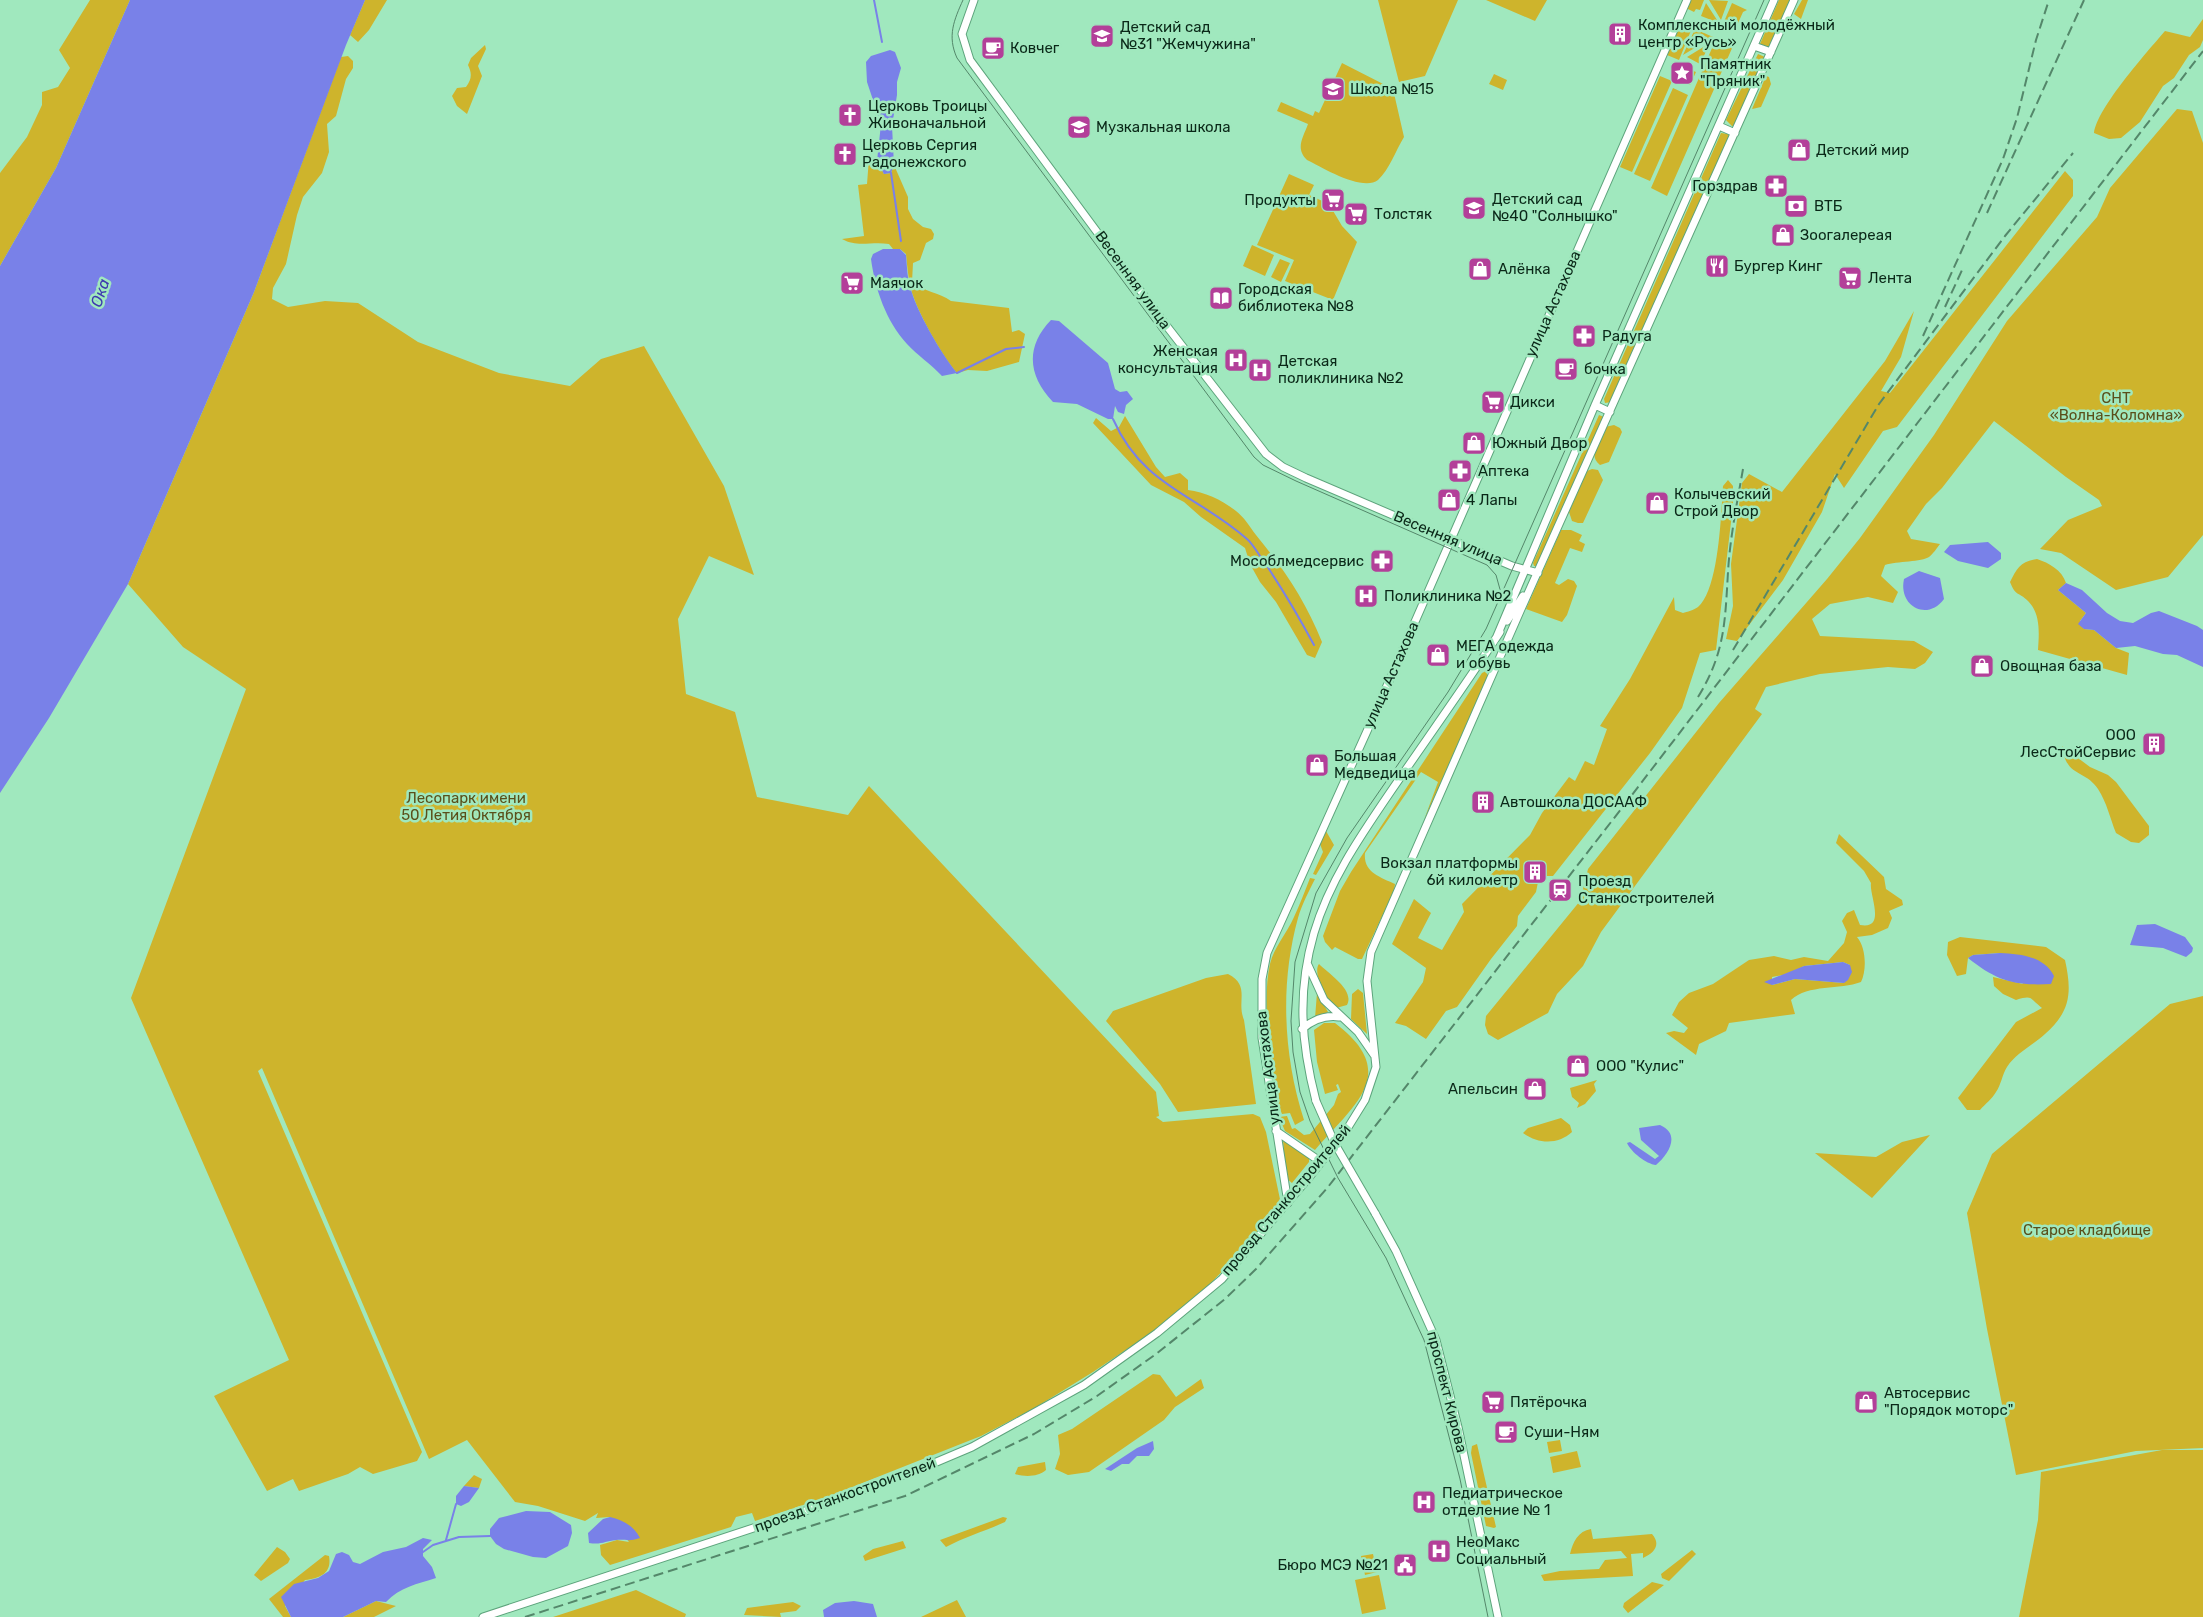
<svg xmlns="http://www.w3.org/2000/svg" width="2203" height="1617" font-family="Rubik,sans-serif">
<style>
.green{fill:#ceb42c;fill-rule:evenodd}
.water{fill:#7981e8}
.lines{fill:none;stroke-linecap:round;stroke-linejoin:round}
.stream{stroke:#7981e8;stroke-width:2}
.secondary-casing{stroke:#5da47c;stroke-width:9}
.secondary{stroke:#fff;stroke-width:7}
.tram{stroke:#54876a;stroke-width:1}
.rail{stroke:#54876a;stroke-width:2;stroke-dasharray:10 5;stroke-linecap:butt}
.secondary-bridge-casing{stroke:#5da47c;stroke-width:9;stroke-linecap:butt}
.secondary-bridge{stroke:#fff;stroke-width:7}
.labels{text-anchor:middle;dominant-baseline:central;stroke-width:5;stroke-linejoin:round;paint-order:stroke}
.poi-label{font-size:15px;fill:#0a2818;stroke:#a0e8be;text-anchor:start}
.street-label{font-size:15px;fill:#0a2818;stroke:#a0e8be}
.park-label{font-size:15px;fill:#5a4f1a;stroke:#a0e8be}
.water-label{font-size:16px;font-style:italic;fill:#3e38af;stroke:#a0e8be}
</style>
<rect width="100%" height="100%" fill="#a0e8be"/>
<path class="green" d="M90,0h40l-74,168 -56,98v-93l27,-36 15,-32v-13l16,-5 12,-19 -11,-18z
M365,0h22l-18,30 -11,12 -8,-7z
M1378,0h80l-33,76 -26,6z
M1486,0h61l-12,21z
M1690,0h14l-4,10 -4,-1 -2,3 -8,-4z
M1709,0l19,1 -7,19z
M1779,0h11l-22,48 -8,-4z
M1802,0h6l-7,19 -7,-5z
M1706,3l13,20 -18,-7z
M1732,3l15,7 -4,2 -8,18 -12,-6z
M2203,19v21l-3,7 -11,8 -15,23 -11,8 -23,36 -19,16 -12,1 -15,-6c3,-25 53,-81 71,-102l25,6z
M1680,23l12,5 -13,32 -12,-5z
M1695,29l18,8 -30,18z
M1716,39l17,7 -66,150 -16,-8z
M1710,43l-10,21 -13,-7z
M485,45l1,4 -8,17 4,10 -15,38 -10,-8 -5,-10 5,-8 9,-1c6,-8 6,-14 2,-22l3,-7z
M1758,54l7,3 -31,69h-2l-6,-6z
M348,56l5,5v7l-7,11 -10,37 -9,8 2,28 -7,21 -19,24 -6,18 -11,49 -13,24 -1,11 16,8 37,-6 33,2 60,39 81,31 71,13 31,-27 43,-13 80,140 30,89 -45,-19 -31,63 8,75 49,18 22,85 91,18 21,-29 287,306 3,24 -3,1 7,5 90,-8 7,3 6,15 16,77 -74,77 -57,47 -58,39 -60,37 -52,27 -154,61 -72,24 -3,-8 -16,4 -5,10 -121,38 -9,-10 -1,-10 17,-5 12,2 -19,-25 -14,1 2,-5 -13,8 -47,-15 -23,-4 -48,-62 -38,19 -167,-391 -4,3 164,381 -5,9 -44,13 -13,-7 -12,7 -49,17 -6,-12 -26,12 -53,-95 75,-36 -158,-362 115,-309 -63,-42 -55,-63 126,-292 87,-235z
M1342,63l51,26 11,48c-8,13 -15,33 -26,43 -15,12 -55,-12 -71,-20 -12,-12 -4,-22 1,-36l-31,-13 4,-9 32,14 2,-5 4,2z
M1686,68l10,4 -6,13 -9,-5z
M1494,74l13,6 -4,10 -14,-6z
M1660,76l12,5 -40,91 -12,-5z
M1766,76l3,1 2,7 -10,23 -9,2z
M1673,88l15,7 -38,86 -16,-7z
M2177,109l15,2 11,32v392l-35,42 -52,13 -55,-37 -21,-4 28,-29 34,-14 -3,-6 -33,-23 -72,-56 -52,67 -16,16 -19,27 4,8 29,5c-3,4 -7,10 -11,13 -7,5 -32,4 -44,8l-4,11 17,16 -5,11 -25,-6 -38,7 -18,15 8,17 94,5 19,11 -8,11 -10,6 -27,-2 -68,7 -54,13 -11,22 7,5 -161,218 -18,34 -26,28 -9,19 -50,27 -10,-6 -3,-9 1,-9 94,-115 8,-32 131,-166 108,-124 33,-41 74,-103 73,-114 90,-104 13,-29z
M1721,133l7,1 2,4 -119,264 -6,1 -1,-4z
M869,158l8,3 7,13 7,-1 3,-8 14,32v12l5,10 10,8 8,2 3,5 -1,5 -7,4 -6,17 -7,3 -1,19c12,10 27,10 39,19l58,7 3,24 7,-2 6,4 -6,28 -32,9 -19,-1 -11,3c-15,-17 -43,-66 -47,-88 -2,-10 -3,-20 -4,-31l-6,-5h-7l-4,-5c-18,-3 -31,4 -47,-5l22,-3 -6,-51 9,-1z
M2065,171l8,9v16l-176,231 -14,4 -39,57 -9,-14 -13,38 -39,68 -46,61 -11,-2 7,-33 -2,-42 11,-81 7,-9 33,18 103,-131 29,-50 -13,46 -20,34 9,2z
M1289,174l25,11 -5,10 20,9 13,22 15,16 -24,58 -48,-19 9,-21 -37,-15z
M1252,245l22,10 -9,21 -22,-10z
M1280,259l10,4 -9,19 -10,-5z
M1599,415l5,2 -67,149h-3l-1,-3z
M1125,416l31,51 9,10 15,-4 8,7v10c17,2 34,10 48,21 8,6 14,16 20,24 28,34 49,65 66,107l-7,16 -8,-3 -31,-53 -16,-20 -10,-18 -5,-16 -44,-31 -17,-15 -33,-17 -58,-62 3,-5 15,13 8,-4z
M1614,425l6,3 2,4 -13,30 -9,3c-13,-10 0,-25 5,-38z
M1592,469l6,1 5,10 -20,43h-5l-6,-2 -3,-9 18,-41z
M1728,480l5,6v19l-17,145 -16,3 -18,55 -32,45 -97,123h-7l-8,6 -2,10 -18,24 -1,10 -26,33 -34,48 -11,4 -20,28 -20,-13 -11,-3 28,-41 3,-14 -34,-24 22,-45 17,14 -13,25 24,12 22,-38 -2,-8 68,-69 12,-22 27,-36 6,4 10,-20 9,4 13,-36 -7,-3 30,-47 44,-82 1,13 8,3c4,-1 11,-3 15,-6 21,-18 23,-93 25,-121z
M1561,530h10l11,5 -3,6 6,3 -3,8 -12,-4 -15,35 4,2 9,-6 6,2 3,5 -10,29 -5,7 -36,-13z
M2037,559c12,4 25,11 29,24l-8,7 28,23 -6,8 4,8 10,1 22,18 13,5 -2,22 -89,-25c1,-16 3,-36 -10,-49 -10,-10 -12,-4 -18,-19 7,-14 11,-21 27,-23z
M1486,671l2,6 -64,143 14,-38 -17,-10 -56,81c-2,19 15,24 30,31l-1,7 -32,68h-4l-23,-12 -3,3 -7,-8 -2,-6 17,-45 11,-19 131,-199z
M2062,746l28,21 18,8 8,7 33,44v9l-10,8 -8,-1 -15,-9c-6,-15 -9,-30 -18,-44 -13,-20 -32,-11 -36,-43z
M1326,831l8,14 -18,30 -3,-1 10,-22 -3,-8z
M1839,834l45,43 2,12 16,11 1,5 -14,6 3,7 -4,10 -16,7 -15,2c9,10 10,33 4,45 -21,8 -53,2 -70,18l4,14 -66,9 -3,8 -27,13 -3,11 -30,-22 8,-2 10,2 4,-5 -16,-13 7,-13 10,-9 24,-9 36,-24 25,-4 17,4 13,-3 24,4 16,-18 3,-11 -5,-11 5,-8 7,-3 6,15c27,5 9,-30 11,-42l-7,-12 -28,-28zM1843,962l7,3 -6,18 -49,-4 -23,6v-8l17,-3 15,-8z
M1310,878l5,1c-6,12 -13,25 -17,39 -18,65 -15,137 6,202l-9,5 -5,-12 -8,1 -2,-5 -3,1c-5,-40 -16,-107 -7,-146 4,-17 17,-31 24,-47 6,-13 11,-26 16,-39z
M1960,937l86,10 19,13c7,32 6,51 -20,74 -12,11 -29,19 -38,33 -5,8 -6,18 -11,25 -4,7 -11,12 -16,18h-13l-9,-12 58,-76 26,-14c-13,-10 -9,-13 -26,-8l-13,-6 -9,-8 -1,-9 30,7 -23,-31 -27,2 -5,3 -2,16 -9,2 -10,-21 1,-13z
M1319,964c10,10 36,26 28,41l-11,3c-9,-6 -24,-35 -17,-44z
M1228,974c23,12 8,27 16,46l12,84 -78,8 -18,-28 -54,-63 7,-10 93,-33z
M1358,989l5,4 4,41 -16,-15 1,-25z
M1317,993l11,19 -13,6z
M2203,996v452l-67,3 -120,24 -29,-146 -20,-116 25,-59 178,-150z
M1324,1023h11c66,50 20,81 -20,127l-30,-19 -6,-14 8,-1 5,13 3,-1 9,7 6,-1 24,-29 4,-11 3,-2 -3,-8 -2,1 2,5 -13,4 -8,-32 -3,-32z
M1597,1080l-3,4 2,7 -11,13 -8,4 2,-5 -7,-6 -2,-9z
M1561,1118l9,7 2,7c-14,13 -34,12 -49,1l5,-5z
M1930,1135l-58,63 -57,-45 61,4 26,-15z
M1283,1140l26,17v5l-17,21 -6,-5z
M1153,1374l7,1 16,22 25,-18 3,9 -29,19 -11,13 -75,52 -21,3 -13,-6 5,-15 -2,-19 14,-6z
M1560,1440l2,11 -13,2 -2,-11z
M1477,1444l19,83 -2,1 -8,-2 -15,-73 1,-7z
M2162,1450h41v167h-184l19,-97 3,-48z
M1577,1451l4,16 -28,6 -3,-16z
M1045,1462l1,8c-8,7 -21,7 -31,4l3,-7z
M474,1475l8,4 -3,9 -15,-2z
M1003,1517l4,1 -2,4c-20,9 -40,15 -59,25l-6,-7z
M1591,1529l2,10 59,-5c9,10 3,19 -9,24v-5l-12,1 2,22 -89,5 -3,-6 19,-4 39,-2 6,-9 22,-2 -6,-7 -51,3c3,-12 8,-23 21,-25z
M903,1541l3,7 -41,13 -2,-5 10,-7z
M277,1547l8,5 5,7 -2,4 -27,18 -7,-6z
M1692,1550l4,4 -27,27 -7,-3 -1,-4z
M1373,1554l4,18 -12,3 -4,-19z
M325,1555l4,1c3,17 -8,22 -24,24l-20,26 6,11h-8l-14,-18z
M1379,1575l7,34 -24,5 -7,-34z
M1652,1582l12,3 -36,28 -5,-6 1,-4z
M636,1590l50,24 -1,3h-132z
M957,1600l9,17h-45z
M376,1601l20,5 -22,11h-31z
M793,1602l8,4 -5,5 -16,2 1,4 -37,-2 3,-7z"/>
<path class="water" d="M130,0h235l-19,45 -92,247 -126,292 -79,134 -49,75v-527l56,-98z
M890,50l5,2 6,16 -4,14v13l-5,31 2,39 -3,8 -7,1 -7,-13 4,-37 -14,-42 -1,-20 5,-6z
M883,249h17l6,6c1,10 1,21 4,31 5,23 32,69 47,87l-15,3c-11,-12 -25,-21 -35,-32 -21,-23 -32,-55 -36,-85l2,-5z
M1051,320l8,1 49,42 7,26 5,3 7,-1 6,8 -7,6 -2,9 -6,-2 -3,-6 -2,13h-5l-31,-15 -24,-2c-25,-26 -28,-55 -2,-82z
M1988,542l13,11v6l-13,9 -30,-7 -14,-9 6,-7z
M1919,571l21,7 4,21c-17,23 -46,7 -40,-20z
M2066,583l16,7 25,23 13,8 13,2 18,-10 8,-2 38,15 6,4v37l-26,-12 -14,-1 -28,-8 -19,2 -22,-18 -10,-1 -6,-5 8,-11 -28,-23z
M2155,924l30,13 8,11 -1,4 -6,5 -23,-9 -33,-3 7,-20z
M2000,953c20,1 44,3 54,23l-3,8c-37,2 -54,-3 -83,-26l5,-3z
M1843,962l7,3 2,7 -4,8 -4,3 -49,-4 -23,6 -8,-3 40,-16z
M1660,1125c21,9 9,29 -4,40 -10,-1 -25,-13 -29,-22l3,-1 25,17 4,-3 -18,-16 -2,-12z
M1153,1441l1,8 -5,7h-12l-8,8h-7l-11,7 -6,-2 32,-21z
M464,1486l15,2 -10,14 -8,4 -5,-2v-8z
M526,1511l24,1 21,13 1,8 -4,13 -22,12 -13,-1 -29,-8 -8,-5 -6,-8v-7l9,-11z
M610,1517c13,3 24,9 30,21 -12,4 -13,1 -24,2 -11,1 -14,5 -27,3l-1,-10 15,-14z
M423,1538l9,2 -9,9v7l9,11 4,11c-19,6 -36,9 -50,24l-10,-1 -33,16h-52l-10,-20 13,-13 24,-6 11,-7 7,-17 6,-2 7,3 4,7 7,2 23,-12 23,-5z
M854,1601l19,3 4,13h-53l-1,-7 12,-7z"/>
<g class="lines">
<path class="stream" d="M874,0l8,42
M891,173l10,68
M957,373l49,-24 18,-2
M1113,419c30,68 83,75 134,120 7,6 12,17 18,24 18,27 34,54 49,82
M446,1540l10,-36
M423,1552l10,-7 26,-8 31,-1"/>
<g class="secondary-casing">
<path id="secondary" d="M974,0l-12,34 8,26 192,260 104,134 17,13 23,11 206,88 26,7
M1754,46l17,6
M1719,126l16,7
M1595,405l15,7
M1507,621l16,-25
M1497,636l98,-231 179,-405
M1308,965l16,35 34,32 16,23
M1302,1029c12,-10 23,-14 37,-12
M1316,1101c-15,-58 -19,-109 -2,-168 15,-51 45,-95 75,-139 37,-54 75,-107 111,-162
M1276,1131l45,31
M1288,1203l-26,-165v-59l5,-26 105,-233 315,-720
M1375,1213l21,38 40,89 22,87 40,190
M483,1617l334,-110 103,-38 52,-22 112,-62 73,-52 65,-54 89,-104 36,-46 18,-29 11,-33 -9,-86 4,-29 150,-343 273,-609"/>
</g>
<use href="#secondary" class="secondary"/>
<path class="tram" d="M963,0c-9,20 -16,36 -6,58l297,399 9,8 33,16 191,84 9,10 5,18
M1488,1617l-28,-138 -36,-139 -38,-82 -48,-80 -28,-57 -10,-29 -7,-40 -2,-31 4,-59 21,-69 31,-55 101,-146 38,-63 278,-629"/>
<path class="rail" d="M1987,213l97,-213
M1945,307l18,-39
M1923,336l80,-177 14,-41 19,-78 13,-40
M1733,650l146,-246 126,-168 68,-83
M1698,697c27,-44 27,-75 30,-125 2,-34 9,-69 15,-103
M525,1617l380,-121 129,-62 63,-38 59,-42 69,-55 31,-30 72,-82 297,-383 578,-753"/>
<g class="secondary-bridge-casing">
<path id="secondary-bridge" d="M1316,1101l19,43 40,69"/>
</g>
<use href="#secondary-bridge" class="secondary-bridge"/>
</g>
<defs>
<g id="building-square" transform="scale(1.25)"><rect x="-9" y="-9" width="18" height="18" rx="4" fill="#b33f99" stroke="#a0e8be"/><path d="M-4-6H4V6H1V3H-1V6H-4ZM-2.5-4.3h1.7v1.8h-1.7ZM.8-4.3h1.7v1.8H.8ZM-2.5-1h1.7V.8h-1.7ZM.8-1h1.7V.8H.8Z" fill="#fff"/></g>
<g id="school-square" transform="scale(1.25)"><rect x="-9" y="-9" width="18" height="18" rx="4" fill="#b33f99" stroke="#a0e8be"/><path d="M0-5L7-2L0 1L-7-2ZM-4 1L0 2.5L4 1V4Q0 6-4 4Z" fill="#fff"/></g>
<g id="cafe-square" transform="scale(1.25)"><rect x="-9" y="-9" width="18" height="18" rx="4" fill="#b33f99" stroke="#a0e8be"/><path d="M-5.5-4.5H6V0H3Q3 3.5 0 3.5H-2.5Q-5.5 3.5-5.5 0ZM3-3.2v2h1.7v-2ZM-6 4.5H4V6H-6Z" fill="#fff"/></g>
<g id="sight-square" transform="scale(1.25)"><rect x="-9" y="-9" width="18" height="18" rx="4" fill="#b33f99" stroke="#a0e8be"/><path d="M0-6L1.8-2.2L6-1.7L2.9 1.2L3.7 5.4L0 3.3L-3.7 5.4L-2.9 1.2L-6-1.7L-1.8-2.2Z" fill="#fff"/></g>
<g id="church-square" transform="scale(1.25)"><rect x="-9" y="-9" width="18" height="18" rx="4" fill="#b33f99" stroke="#a0e8be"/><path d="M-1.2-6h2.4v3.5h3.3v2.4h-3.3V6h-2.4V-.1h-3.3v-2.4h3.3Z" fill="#fff"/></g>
<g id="shop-square" transform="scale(1.25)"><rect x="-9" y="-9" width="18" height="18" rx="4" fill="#b33f99" stroke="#a0e8be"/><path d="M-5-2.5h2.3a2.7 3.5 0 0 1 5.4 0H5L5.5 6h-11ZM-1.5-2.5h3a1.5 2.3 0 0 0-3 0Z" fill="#fff"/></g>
<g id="pharmacy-square" transform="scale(1.25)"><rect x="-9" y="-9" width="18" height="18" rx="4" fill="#b33f99" stroke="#a0e8be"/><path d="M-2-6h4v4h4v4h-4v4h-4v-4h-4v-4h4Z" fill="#fff"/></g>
<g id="supermarket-square" transform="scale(1.25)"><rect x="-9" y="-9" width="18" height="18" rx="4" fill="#b33f99" stroke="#a0e8be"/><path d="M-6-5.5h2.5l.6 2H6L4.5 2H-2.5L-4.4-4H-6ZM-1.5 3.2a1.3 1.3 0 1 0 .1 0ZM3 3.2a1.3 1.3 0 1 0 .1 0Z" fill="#fff"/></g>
<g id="bank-square" transform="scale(1.25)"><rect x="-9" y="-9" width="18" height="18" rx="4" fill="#b33f99" stroke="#a0e8be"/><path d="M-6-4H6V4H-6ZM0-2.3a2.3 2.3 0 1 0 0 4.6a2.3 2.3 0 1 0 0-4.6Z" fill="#fff"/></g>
<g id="restaurant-square" transform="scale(1.25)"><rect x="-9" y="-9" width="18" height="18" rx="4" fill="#b33f99" stroke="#a0e8be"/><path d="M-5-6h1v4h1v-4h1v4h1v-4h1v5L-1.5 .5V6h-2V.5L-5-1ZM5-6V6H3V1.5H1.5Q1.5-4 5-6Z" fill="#fff"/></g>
<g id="library-square" transform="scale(1.25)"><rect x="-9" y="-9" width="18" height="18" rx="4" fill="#b33f99" stroke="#a0e8be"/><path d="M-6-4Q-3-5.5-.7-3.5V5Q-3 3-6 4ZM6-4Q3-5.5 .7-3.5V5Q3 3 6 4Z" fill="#fff"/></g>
<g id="hospital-square" transform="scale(1.25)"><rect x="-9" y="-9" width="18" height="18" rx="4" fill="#b33f99" stroke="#a0e8be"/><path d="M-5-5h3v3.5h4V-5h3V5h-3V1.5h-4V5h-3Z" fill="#fff"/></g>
<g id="station-square" transform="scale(1.25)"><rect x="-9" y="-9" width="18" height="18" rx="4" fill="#b33f99" stroke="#a0e8be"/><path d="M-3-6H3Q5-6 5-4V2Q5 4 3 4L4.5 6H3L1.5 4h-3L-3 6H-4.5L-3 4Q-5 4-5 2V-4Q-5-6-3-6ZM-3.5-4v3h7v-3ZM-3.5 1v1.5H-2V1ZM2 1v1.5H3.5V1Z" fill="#fff"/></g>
<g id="civic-square" transform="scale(1.25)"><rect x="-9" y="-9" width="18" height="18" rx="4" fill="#b33f99" stroke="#a0e8be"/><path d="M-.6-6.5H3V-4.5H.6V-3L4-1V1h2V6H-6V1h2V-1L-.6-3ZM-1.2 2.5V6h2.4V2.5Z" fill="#fff"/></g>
</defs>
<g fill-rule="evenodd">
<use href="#building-square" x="1620" y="34"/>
<use href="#school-square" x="1102" y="36"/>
<use href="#cafe-square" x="993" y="48"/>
<use href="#sight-square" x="1682" y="73"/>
<use href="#school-square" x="1333" y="89"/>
<use href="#church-square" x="850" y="115"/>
<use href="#school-square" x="1079" y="127"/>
<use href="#shop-square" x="1799" y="150"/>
<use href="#church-square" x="845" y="154"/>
<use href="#pharmacy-square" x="1776" y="186"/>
<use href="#supermarket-square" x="1333" y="200"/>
<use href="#bank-square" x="1796" y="206"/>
<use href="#school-square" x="1474" y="208"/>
<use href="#supermarket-square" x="1356" y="214"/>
<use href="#shop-square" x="1783" y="235"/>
<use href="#restaurant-square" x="1717" y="266"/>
<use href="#shop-square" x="1480" y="269"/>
<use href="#supermarket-square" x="1850" y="278"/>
<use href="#supermarket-square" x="852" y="283"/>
<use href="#library-square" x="1221" y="298"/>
<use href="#pharmacy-square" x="1584" y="336"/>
<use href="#hospital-square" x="1236" y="360"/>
<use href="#cafe-square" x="1566" y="369"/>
<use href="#hospital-square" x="1260" y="370"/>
<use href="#supermarket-square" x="1493" y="402"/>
<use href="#shop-square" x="1474" y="443"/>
<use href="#pharmacy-square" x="1460" y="471"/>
<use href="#shop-square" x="1449" y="500"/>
<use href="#shop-square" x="1657" y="503"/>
<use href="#pharmacy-square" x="1382" y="561"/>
<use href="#hospital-square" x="1366" y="596"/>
<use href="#shop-square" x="1438" y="655"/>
<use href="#shop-square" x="1982" y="666"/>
<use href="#building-square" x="2154" y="744"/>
<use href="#shop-square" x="1317" y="765"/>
<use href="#building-square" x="1483" y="802"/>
<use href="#building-square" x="1535" y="872"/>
<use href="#station-square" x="1560" y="890"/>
<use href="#shop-square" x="1578" y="1066"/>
<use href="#shop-square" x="1535" y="1089"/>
<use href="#supermarket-square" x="1493" y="1402"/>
<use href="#shop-square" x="1866" y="1402"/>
<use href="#cafe-square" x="1506" y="1432"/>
<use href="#hospital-square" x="1424" y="1502"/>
<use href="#hospital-square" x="1439" y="1551"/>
<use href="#civic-square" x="1405" y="1565"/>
</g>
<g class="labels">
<g class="poi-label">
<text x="1638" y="25">Комплексный молодёжный<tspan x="1638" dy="17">центр «Русь»</tspan></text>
<text x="1120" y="27">Детский сад<tspan x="1120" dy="17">№31 "Жемчужина"</tspan></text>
<text x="1010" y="48">Ковчег</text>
<text x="1700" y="64">Памятник<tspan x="1700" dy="17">"Пряник"</tspan></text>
<text x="1350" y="89">Школа №15</text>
<text x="868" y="106">Церковь Троицы<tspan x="868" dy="17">Живоначальной</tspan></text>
<text x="1096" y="127">Музкальная школа</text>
<text x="862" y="145">Церковь Сергия<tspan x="862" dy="17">Радонежского</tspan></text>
<text x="1816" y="150">Детский мир</text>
<text x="1758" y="186" text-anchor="end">Горздрав</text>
<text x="1492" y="199">Детский сад<tspan x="1492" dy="17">№40 "Солнышко"</tspan></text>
<text x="1316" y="200" text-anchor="end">Продукты</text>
<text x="1814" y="206">ВТБ</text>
<text x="1374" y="214">Толстяк</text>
<text x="1800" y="235">Зоогалереая</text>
<text x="1734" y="266">Бургер Кинг</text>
<text x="1498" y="269">Алёнка</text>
<text x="1868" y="278">Лента</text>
<text x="870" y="283">Маячок</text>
<text x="1238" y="289">Городская<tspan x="1238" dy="17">библиотека №8</tspan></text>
<text x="1602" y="336">Радуга</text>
<text x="1218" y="351" text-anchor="end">Женская<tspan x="1218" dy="17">консультация</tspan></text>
<text x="1278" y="361">Детская<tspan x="1278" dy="17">поликлиника №2</tspan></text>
<text x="1584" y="369">бочка</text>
<text x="1510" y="402">Дикси</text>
<text x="1492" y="443">Южный Двор</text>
<text x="1478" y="471">Аптека</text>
<text x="1674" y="494">Колычевский<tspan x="1674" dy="17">Строй Двор</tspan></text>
<text x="1466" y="500">4 Лапы</text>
<text x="1364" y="561" text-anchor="end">Мособлмедсервис</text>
<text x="1384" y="596">Поликлиника №2</text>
<text x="1456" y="646">МЕГА одежда<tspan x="1456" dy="17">и обувь</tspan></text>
<text x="2000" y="666">Овощная база</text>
<text x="2136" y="735" text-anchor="end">ООО<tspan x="2136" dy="17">ЛесСтойСервис</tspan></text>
<text x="1334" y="756">Большая<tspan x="1334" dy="17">Медведица</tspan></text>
<text x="1500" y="802">Автошкола ДОСААФ</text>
<text x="1518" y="863" text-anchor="end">Вокзал платформы<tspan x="1518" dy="17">6й километр</tspan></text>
<text x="1578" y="881">Проезд<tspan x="1578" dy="17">Станкостроителей</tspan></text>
<text x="1596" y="1066">ООО "Кулис"</text>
<text x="1518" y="1089" text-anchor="end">Апельсин</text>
<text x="1884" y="1393">Автосервис<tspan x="1884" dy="17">"Порядок моторс"</tspan></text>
<text x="1510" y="1402">Пятёрочка</text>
<text x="1524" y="1432">Суши-Ням</text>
<text x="1442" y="1493">Педиатрическое<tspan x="1442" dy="17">отделение № 1</tspan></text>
<text x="1456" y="1542">НеоМакс<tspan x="1456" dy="17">Социальный</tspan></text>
<text x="1388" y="1565" text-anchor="end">Бюро МСЭ №21</text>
</g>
<g class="street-label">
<text transform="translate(1133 280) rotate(54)">Весенняя улица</text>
<text transform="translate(1553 304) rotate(-66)">улица Астахова</text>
<text transform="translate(1448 538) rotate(23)">Весенняя улица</text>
<text transform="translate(1391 675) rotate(-66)">улица Астахова</text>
<text transform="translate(1268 1068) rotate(-97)">улица Астахова</text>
<text transform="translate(1286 1200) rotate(-50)">проезд Станкостроителей</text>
<text transform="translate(1447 1392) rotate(76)">проспект Кирова</text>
<text transform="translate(845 1495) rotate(-20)">проезд Станкостроителей</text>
</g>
<g class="park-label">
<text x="2116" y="398">СНТ<tspan x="2116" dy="17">«Волна-Коломна»</tspan></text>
<text x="466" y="798">Лесопарк имени<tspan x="466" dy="17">50 Летия Октября</tspan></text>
<text x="2087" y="1230">Старое кладбище</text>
</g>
<g class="water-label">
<text transform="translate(100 293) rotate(-72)">Ока</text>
</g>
</g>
</svg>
